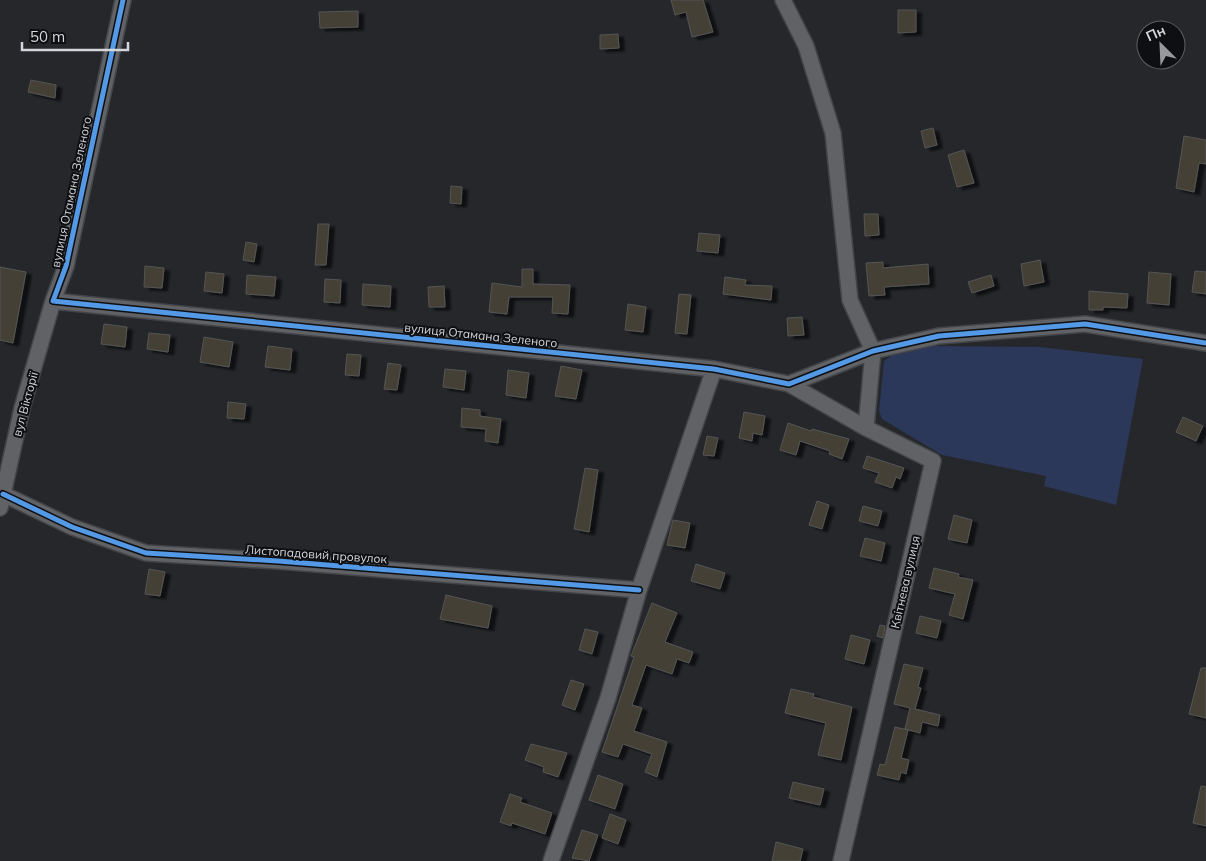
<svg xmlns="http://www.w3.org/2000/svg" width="1206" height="861" font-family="Mulish,sans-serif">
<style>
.green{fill:#2c385a}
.building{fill:#444036;stroke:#555;filter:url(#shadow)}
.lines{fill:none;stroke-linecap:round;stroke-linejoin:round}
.minor-casing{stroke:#424448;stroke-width:18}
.minor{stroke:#606266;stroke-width:15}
.cycleway-casing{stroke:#0e0f12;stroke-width:8}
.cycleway{stroke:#5399e6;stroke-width:5}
.labels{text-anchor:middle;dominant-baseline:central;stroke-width:4;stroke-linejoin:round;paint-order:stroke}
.street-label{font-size:12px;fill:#d4d6db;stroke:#0e0f12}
</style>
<defs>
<filter id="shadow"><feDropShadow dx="5.5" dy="3" stdDeviation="1" flood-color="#0009"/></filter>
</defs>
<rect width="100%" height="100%" fill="#25272b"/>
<path class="green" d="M931,346l109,1 103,12 -27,146 -72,-19 2,-10 -104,-21 -60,-36 -3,-8 5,-50 7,-5z"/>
<path class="building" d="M671,0h32l10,32 -21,5 -6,-25 -11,3z
M898,10h18v22l-18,1z
M358,11v16l-38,1 -1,-16z
M618,34l1,14 -19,1v-14z
M31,80l25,5 -1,13 -27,-6z
M933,128l4,17 -12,3 -4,-17z
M1184,136l22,4v24l-7,-1 -5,29 -18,-4z
M964,150l10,33 -17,4 -9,-32z
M451,186l11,1 -1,17 -11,-1z
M864,214h14l1,21 -14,1z
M318,224h11l-3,41h-11z
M699,233l21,2 -2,18 -21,-2z
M246,242l11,2 -3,18 -11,-2z
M1040,260l4,22 -20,4 -3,-22z
M883,262v6l45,-4 1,20 -45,3 1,8 -16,1 -3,-33z
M145,266l19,2 -2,20 -18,-1z
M0,267l26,5 -13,71 -13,-3z
M522,269h11v15l37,1 -2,29 -16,-1 1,-16h-44l-2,17 -18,-2 3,-29 30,4z
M1195,271l11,1v22l-14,-2z
M206,272l18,2 -2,19 -18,-2z
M1149,272l22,2 -2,31 -22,-2z
M247,275l29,2 -2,19 -28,-2z
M991,275l3,11 -22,7 -4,-11z
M725,277l21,3 -1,5 27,1 -1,14 -48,-6z
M325,279l16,1 -1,23 -16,-1z
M363,284l28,2 -1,21 -28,-2z
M444,286l1,21h-16l-1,-20z
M1089,291l39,3 -1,14 -24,-1v3h-14z
M679,294l12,1 -4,39 -12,-1z
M628,304l18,3 -3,25 -18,-2z
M802,317l2,18 -16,1 -1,-18z
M104,324l23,3 -2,20 -24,-3z
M149,333l21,2 -2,17 -21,-3z
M204,337l29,5 -4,25 -29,-5z
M268,346l24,3 -2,21 -25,-3z
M347,354l14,1 -2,21 -14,-1z
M388,363l13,2 -4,25 -13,-1z
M561,366l21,4 -6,29 -21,-3z
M445,369l21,2 -2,19 -21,-3z
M508,370l21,3 -3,25 -20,-3z
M228,402l18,2 -2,15 -17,-1z
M462,408l18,2v6l21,3 -3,24 -13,-2 1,-12 -25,-2z
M744,412l21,4 -3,19 -9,-2 -1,8 -13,-3z
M1183,417l20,9 -7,15 -20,-9z
M788,423l23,8 1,-2 37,10 -7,20 -13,-5 1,-3 -30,-10 -4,14 -16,-5z
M707,436l11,2 -4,18 -11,-1z
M867,456l37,12 -4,11 -4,-2 -4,11 -17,-6 4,-9 -16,-5z
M585,468l13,2 -9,62 -15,-3z
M817,501l12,4 -7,24 -13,-4z
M863,506l19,5 -4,15 -19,-5z
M954,515l18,5 -5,23 -19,-4z
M673,520l17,3 -5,25 -18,-3z
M865,538l20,5 -4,18 -21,-5z
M696,564l29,9 -5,16 -29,-8z
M934,568l25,6 -1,3 15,3 -10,39 -14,-4 6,-21 -26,-6z
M149,569l16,3 -5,24 -15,-2z
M446,595l46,11 -4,22 -48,-9z
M652,603l25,10 -12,29 28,10 -4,11 -12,-4 -5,15 -26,-9 -14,40 10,3 -8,23 33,11 -10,35 -12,-5 7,-18 -29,-10 -5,13 -16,-5 32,-95 -3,-1z
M920,616l21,5 -4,17 -21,-5z
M880,625l5,1 -2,12 -6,-2z
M585,629l13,3 -6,22 -13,-4z
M851,635l19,5 -6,24 -19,-5z
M904,664l19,4 -5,19 3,1 -6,21 25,6 -2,11 -16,-4 -2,11 -15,-4 5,-21 -16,-4z
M1201,668h5v50l-17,-4z
M571,680l13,4 -9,26 -13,-5z
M791,689l23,5 -1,3 39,10 -11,53 -23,-5 8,-32 -41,-10z
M895,727l13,3 -7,28 8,2 -3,14 -5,-2 -2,8 -22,-5 3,-11 5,1z
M531,744l36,9 -9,24 -15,-5 1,-5 -19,-7z
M598,775l25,9 -8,25 -26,-9z
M793,782l31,7 -4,16 -31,-7z
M1201,786l5,1v39l-13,-3z
M510,794l12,4 -2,4 32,11 -7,21 -33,-11 -1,3 -11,-4z
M610,814l16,6 -8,24 -16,-6z
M582,830l16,5 -9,26 -17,-3z
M776,842l27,7 -3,12h-28z"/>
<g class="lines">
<g class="minor-casing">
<path id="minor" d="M123,0l-57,266 -13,35 661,68 75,15 84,-33 66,-15 146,-12 121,19
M783,0l23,46 27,87 17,167 23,51 -7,77
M789,384l77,44 67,33 -92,400
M3,494l69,33 74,26 132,8 361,29
M0,508l22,-100 31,-107
M551,861l57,-163 31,-108 75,-221"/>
</g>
<use href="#minor" class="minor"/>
<g class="cycleway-casing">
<path id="cycleway" d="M123,0l-57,266 -13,35 661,68 75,15 84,-33 66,-15 146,-12 121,19
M3,494l69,33 74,26 132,8 361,29"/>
</g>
<use href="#cycleway" class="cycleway"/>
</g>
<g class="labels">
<g class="street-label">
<text transform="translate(71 192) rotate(-78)">вулиця Отамана Зеленого</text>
<text transform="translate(481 335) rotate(6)">вулиця Отамана Зеленого</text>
<text transform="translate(25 404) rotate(-75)">вул Вікторії</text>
<text transform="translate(316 554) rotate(4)">Листопадовий провулок</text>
<text transform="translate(905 582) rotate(-77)">Квітнева вулиця</text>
</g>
</g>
<g transform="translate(1161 45) rotate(336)"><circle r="24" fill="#0e0f12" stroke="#5d5f62"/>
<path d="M0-4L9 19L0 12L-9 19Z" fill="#97999d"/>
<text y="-8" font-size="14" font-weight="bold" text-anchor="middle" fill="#d4d6db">Пн</text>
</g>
<path d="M22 42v8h106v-8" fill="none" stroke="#d4d6db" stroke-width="2.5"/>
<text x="30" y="42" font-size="15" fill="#d4d6db" stroke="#0e0f12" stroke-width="4" paint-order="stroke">50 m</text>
</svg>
